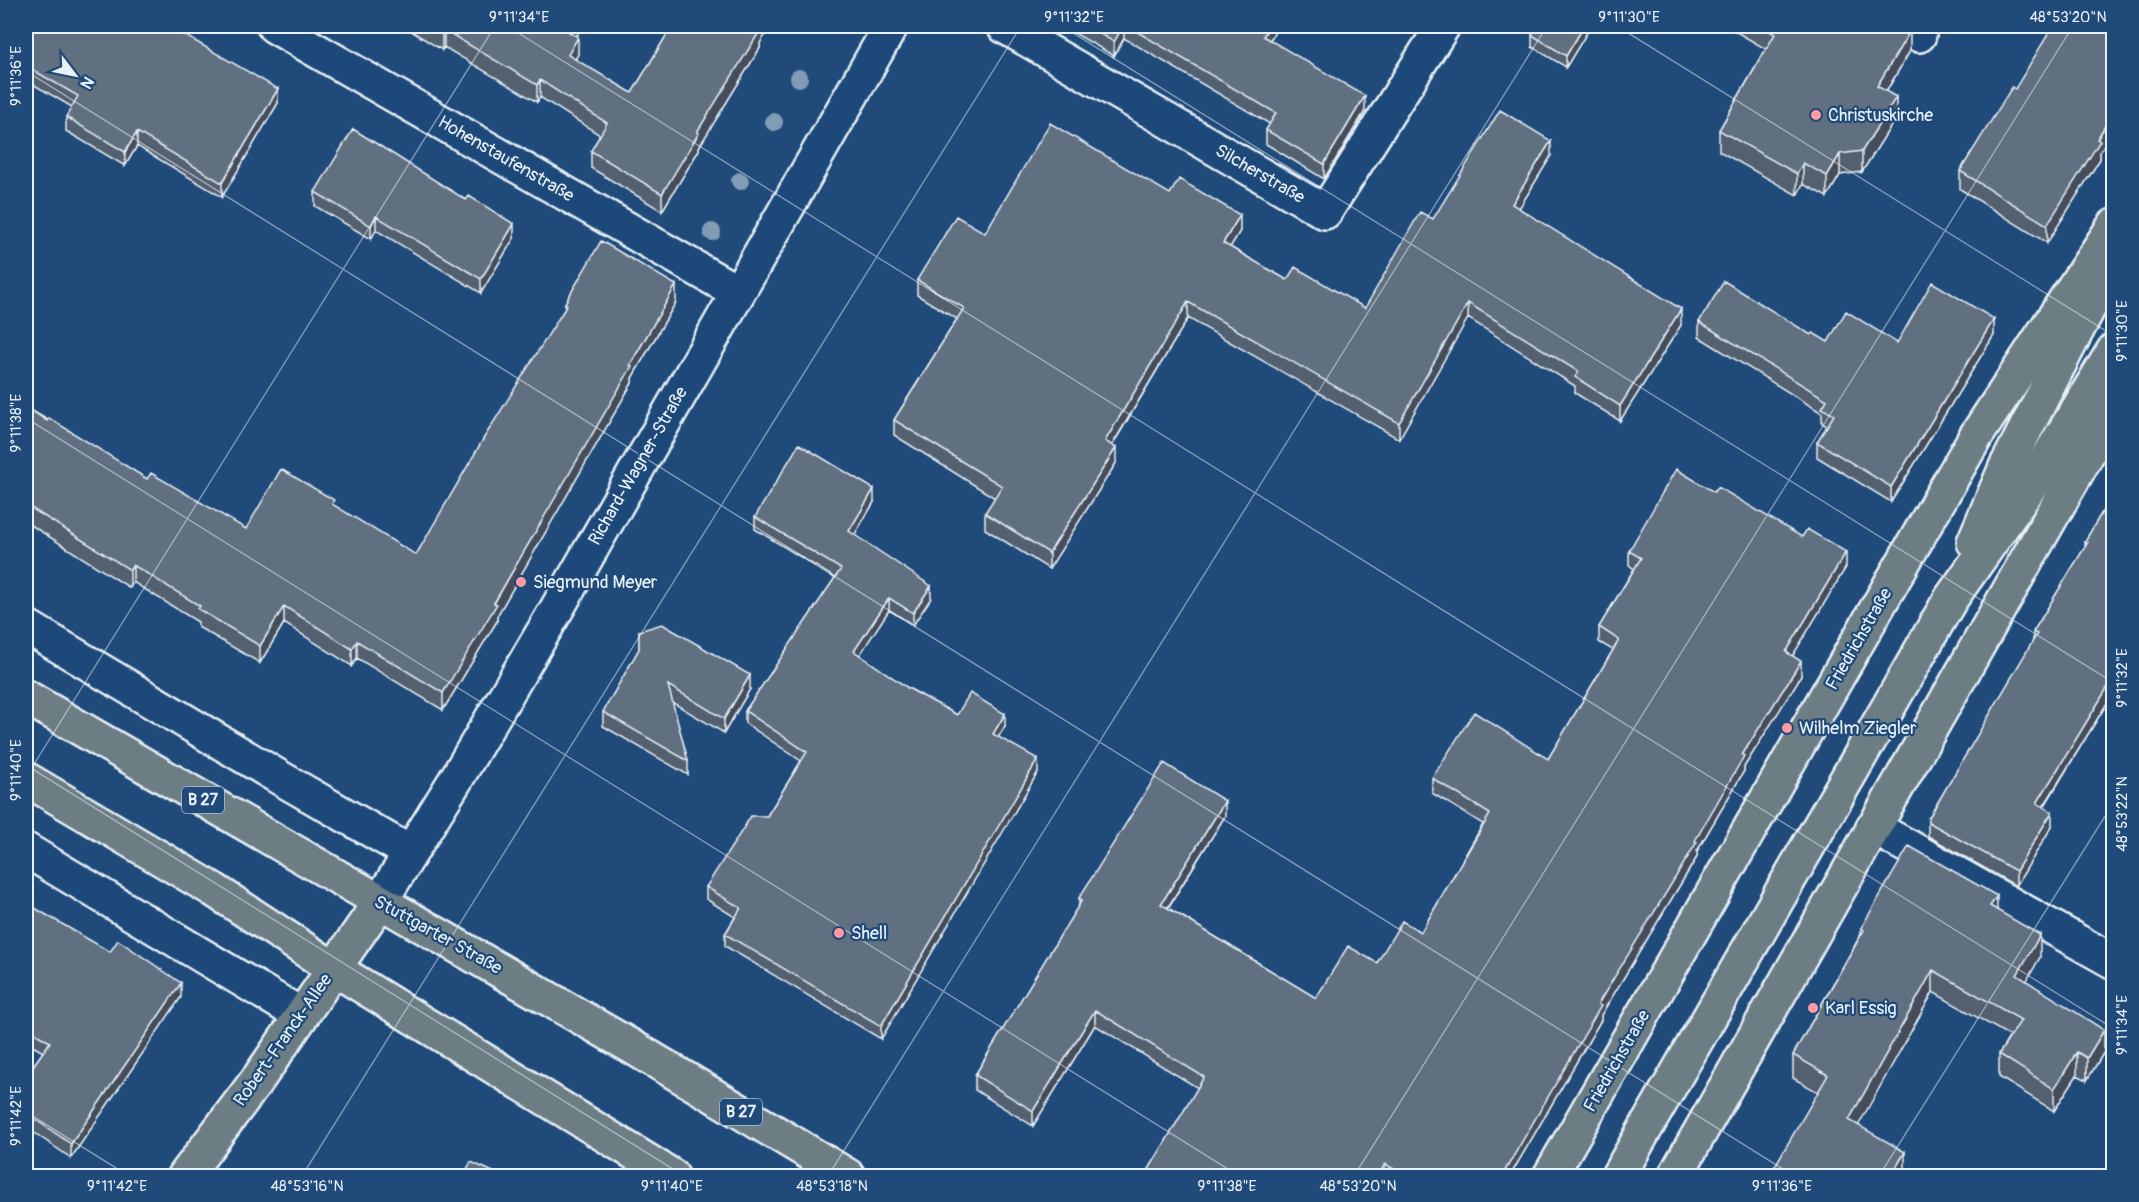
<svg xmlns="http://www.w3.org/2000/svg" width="2139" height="1202" font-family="Pangolin,sans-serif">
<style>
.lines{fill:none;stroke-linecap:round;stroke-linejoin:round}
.minor-casing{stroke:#e8f1f8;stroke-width:38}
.major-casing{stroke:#e8f1f8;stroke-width:38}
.minor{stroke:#1f4a7a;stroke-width:33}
.major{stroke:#6c7e84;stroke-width:33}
.tree{fill:#829cb5}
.wall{fill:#53606f;stroke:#e8f1f8;stroke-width:1.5}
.shaded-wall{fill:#444e5a;stroke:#e8f1f8;stroke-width:1.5}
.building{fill:#617081;stroke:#e8f1f8;stroke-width:1.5}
.ticks{fill:none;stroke:#e8f1f8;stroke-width:1.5;stroke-opacity:0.45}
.poi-dot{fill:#ff9aa2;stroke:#1f4a7a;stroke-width:2}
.labels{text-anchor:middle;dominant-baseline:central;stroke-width:4.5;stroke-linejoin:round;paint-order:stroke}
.shield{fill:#1f4a7a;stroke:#acbfd2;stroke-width:1.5}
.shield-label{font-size:16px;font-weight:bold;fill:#e8f1f8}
.poi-label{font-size:18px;fill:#e8f1f8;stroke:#1f4a7a;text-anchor:start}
.street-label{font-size:18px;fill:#e8f1f8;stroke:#1f4a7a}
.neatline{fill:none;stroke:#e8f1f8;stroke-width:2}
.ticks-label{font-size:15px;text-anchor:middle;fill:#e8f1f8}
</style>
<rect width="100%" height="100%" fill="#1f4a7a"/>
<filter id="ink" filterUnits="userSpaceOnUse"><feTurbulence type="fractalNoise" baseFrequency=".0167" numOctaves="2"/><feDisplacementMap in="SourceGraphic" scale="12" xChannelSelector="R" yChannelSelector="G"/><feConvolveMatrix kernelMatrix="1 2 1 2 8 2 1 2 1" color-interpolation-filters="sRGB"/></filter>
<g filter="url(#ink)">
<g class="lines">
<g class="minor-casing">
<path id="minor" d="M274,26l463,266
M1004,26l321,186 118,-186
M1902,26l17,9
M26,626l256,153 127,73
M1873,827l241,135
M26,850l275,165
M380,902l78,-126 97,-164 336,-586"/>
</g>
<g class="major-casing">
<path id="major" d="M1974,542l32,-75 85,-164 11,-43
M26,697l608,351 214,128
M26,779l188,111 119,78 339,208
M185,1176l73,-97 122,-177
M1550,1176l426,-740 138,-210
M1618,1176l332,-576 84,-119 80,-131
M1675,1176l439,-769"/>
</g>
<use href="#minor" class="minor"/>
<use href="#major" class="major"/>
</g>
<g class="tree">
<circle cx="799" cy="78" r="9"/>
<circle cx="774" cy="122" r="9"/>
<circle cx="740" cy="181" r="9"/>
<circle cx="712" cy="232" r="9"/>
</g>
<path class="wall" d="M26,26l252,77 -56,94 -85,-51 -12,20 -59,-35v-14l6,-10 -46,-27z
M403,26h179l-6,10 2,18 -3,6 57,33 40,-67h-2h101l-11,17v5l-61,99v3l-37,61 -71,-43v-17l9,-16 -60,-38 -3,5 -93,-55 -2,3z
M1062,26h214v4l-6,10 95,71 -41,68 -58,-35v-14l4,-6 -146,-86 -10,18z
M1537,26h54l-25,41 -34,-20v-12z
M1726,26h174l10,25 -24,41 10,26 -34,54 -22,3 -13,22 -24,-13 -6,11 -78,-44v-21l47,-81z
M2114,26v103l-14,23v7l-53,84 -87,-54v-18l55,-82z
M1551,156l-32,52 162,117 -61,96 -45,-28v-7l-107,-68 -69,121 -211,-121 -76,128 4,17 -67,106 -64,-40v-16l10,-15 -101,-63v-15l63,-101 -40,-24v-15l68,-47 185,-39 70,37 -10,16 57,33 78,28 68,-89z
M315,192l199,46 -33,55 -105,-63 -5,9 -56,-33z
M676,302l-44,76v5l-135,233v5l-54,89 -86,-52 -5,8 -68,-43 -24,40 -62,-36v-5l-65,-40 -3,6 -104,-66v-115l121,72 99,50 170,26 149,-246v-6z
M1699,322l112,13 17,7 69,1 97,-8 -103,167 -74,-45v-15l10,-16 -5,-3v-10l-123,-76z
M1714,492l132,75 -54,89 9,20 -57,91v4l-47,80v6l-96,158v5l-91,156h-365l53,-88 -103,-63 -62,101 -58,-36v-15l104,-170v-7l146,-82 -57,92 148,90 61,-35 44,-31 62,-108 -51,-31v-15l116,-19 65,-109 -14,-8v-15l35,-58 -5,-4v-14z
M2114,492v204l-2,-1 -68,112 8,19 -36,60 -88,-50v-17l105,-177v-10l52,-85v-6z
M874,502l-20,33 77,63 -18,27 -24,-15 -30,45 49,33 49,27 48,11 -7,11 40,35 -157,267 -156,-93v-12l10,-17 -29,-18v-12l61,-71 34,-55 -56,-38v-12l90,-133 -80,-49v-12z
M639,631l111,58 -26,44 -52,-31 16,59v14l-85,-49v-14l36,-63z
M26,903l155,94 -110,161 -45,-31v-51l17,-24 -17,-10z
M1997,910l43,47 -14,24 78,71 -17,28 -10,-5 -23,36 -55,-34v-23l11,-18 -77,-44 -75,133 47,49 -87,-82 -25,-14v-23l68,-121v-6z"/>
<path class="shaded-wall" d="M572,26h10l-13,23v-17z
M760,26h11l-11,17v5l-61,99v3l-37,61v-17l35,-62z
M1123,26h1v12l-10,18v-14z
M1270,26h6v4l-13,21v-15z
M1584,26h7l-25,41v-11z
M444,30v17l-2,3v-17z
M1910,31v20l-33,56v-21z
M578,37v17l-10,18v-17z
M540,80v17l-3,5v-17z
M278,89v14l-56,94v-14z
M1365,96v15l-41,68v-15z
M1896,97v21l-34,54v-21z
M2114,111v18l-14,23v7l-53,84v-18z
M137,132v14l-12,20v-14z
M1551,141v15l-39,64v-16z
M1840,154v21l-13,22v-21z
M1803,163v21l-6,11v-21z
M1240,215v16l-17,28v-16z
M376,216v14l-5,9v-13z
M514,224v14l-33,55v-14z
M676,285v17l-44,76v5l-135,233v5l-54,89v-17z
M1188,302v16l-83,139v-16z
M1468,303v15l-69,121v-16z
M1681,309v16l-61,96v-15z
M1994,319v16l-103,167v-15z
M1116,448v15l-67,106v-16z
M874,489v13l-25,42v-13z
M1846,552v15l-60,100v-15z
M133,565v17l-3,6v-18z
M931,586v12l-18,27v-12z
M889,598v12l-35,54v-13z
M284,606v17l-24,40v-17z
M357,641v17l-5,8v-17z
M1801,661v15l-57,91v4l-47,80v6l-96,158v5l-91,156h-8l96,-172 144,-249z
M750,675v14l-26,44v-14z
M2112,680v15l-75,122v-14z
M1005,714v12l-12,20v-12z
M1038,759v13l-157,267v-13z
M1225,801v15l-64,102v-14z
M2052,812v14l-36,60v-15z
M1997,896v22l-7,-12z
M2040,935v22l-23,41v-23z
M1933,970v22l-84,150v-22z
M181,983v14l-110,161v-14z
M1095,1010v15l-62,101v-15z
M2104,1030v22l-17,28v-22z
M2077,1052v23l-23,36v-22z
M1905,1152v22l-1,2h-13z
M1385,1164v12h-7z"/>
<path class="building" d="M26,26h143l109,63 -56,94 -85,-51 -12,20 -59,-35 12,-21 -52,-30z
M430,26h142l-3,6 9,5 -10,18 64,38 40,-67h88l-2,3 2,2 -63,101 2,1 -37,61 -71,-43 16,-28 -67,-43 -3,5 -93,-55 -2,3z
M1086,26h37l-9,16z
M1127,26h143l-7,10 102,60 -41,68 -58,-34 10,-17z
M1537,26h47l-18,30 -34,-21z
M1761,26h139l10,5 -33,55 19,11 -34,54 -22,3 -13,22 -24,-13 -6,11 -78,-44 56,-96z
M2053,26h61v85l-17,28 3,2 -53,84 -87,-54 52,-84 3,2z
M1500,110l51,31 -39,63 169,105 -61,97 -45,-29 4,-5 -111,-69 -69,120 -211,-121 -83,139 11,7 -67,105 -64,-40 17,-27 -108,-66 70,-112 -47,-28 39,-64 29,17 65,-110 120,71 9,-15 61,36 -17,28 64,37 8,-13 70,41 55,-96 13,7z
M353,129l113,71 3,-4 45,28 -33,55 -105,-63 -5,10 -56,-34z
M601,241l75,44 -46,80 2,1 -138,237 3,1 -54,89 -86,-52 -5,8 -68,-43 -24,40 -62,-37 2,-3 -67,-41 -3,5 -104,-65v-98l21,14 2,-3 98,61 4,-6 95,56 35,-60 53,31 -2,4 84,51 69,-119 82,-131 -2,-2z
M1724,281l87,54 2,-2 15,9 18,-31 51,32 35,-61 62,37 -103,168 -74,-45 17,-27 -12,-7 5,-8 -128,-78z
M799,444l75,45 -25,42 82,55 -18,27 -24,-15 -35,53 54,37 49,27 13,-22 35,21 -12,20 45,25 -157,267 -156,-92 16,-26 -35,-21 45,-71h16l40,-64 -62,-41 96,-142 -86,-52z
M1676,469l38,23 4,-5 84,50 5,-8 39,23 -60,100 15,9 -59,94 2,1 -49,85 2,1 -99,162 3,2 -99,170h-96l-21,-12 -7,12h-233l59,-99 -109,-67 -62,101 -58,-36 107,-175 -3,-2 85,-135 61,38 -64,103 155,94 32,-52 29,17 25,-42 19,11 69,-118 -58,-36 42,-66 74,47 71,-119 -20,-13 42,-69 -12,-7z
M2114,492v189l-2,-1 -75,123 15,9 -36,59 -88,-49v-3l109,-185 -4,-2 55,-90 -3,-1z
M662,624l88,51 -26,44 -56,-34 20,76 -85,-49 36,-63v-18z
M1909,846l88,50 -7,10 50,29 -23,40 87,55 -17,28 -10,-6 -23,37 -55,-35 22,-34 -88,-50 -84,150 56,32 -14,24h-122l59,-101 -35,-20 71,-125 -3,-2z
M26,903l84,49 8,-12 63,43 -110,161 -45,-31v-37l24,-34 -24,-14z
M471,1162l31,14h-39z"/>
</g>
<path class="ticks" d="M507,26l1607,1003M1062,26l1052,657M1617,26l497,310M26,71l1768,1105M26,418l1213,758M26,765l658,411M26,777l469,-751M26,1112l103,64M302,1176l719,-1150M828,1176l719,-1150M1354,1176l719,-1150M1879,1176l235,-374"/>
<g class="poi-dot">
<circle cx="1816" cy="115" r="6"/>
<circle cx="521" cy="582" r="6"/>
<circle cx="1787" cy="728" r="6"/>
<circle cx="839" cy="933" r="6"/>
<circle cx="1813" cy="1008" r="6"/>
</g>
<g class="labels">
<g class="shield">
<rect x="182" y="787" width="42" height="26" rx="4.5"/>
<rect x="720" y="1099" width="42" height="26" rx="4.5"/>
</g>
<g class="shield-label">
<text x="203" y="800">B 27</text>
<text x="741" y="1112">B 27</text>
</g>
<g class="poi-label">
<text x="1828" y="115">Christuskirche</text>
<text x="533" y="582">Siegmund Meyer</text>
<text x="1799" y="728">Wilhelm Ziegler</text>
<text x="851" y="933">Shell</text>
<text x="1825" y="1008">Karl Essig</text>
</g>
<g class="street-label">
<text transform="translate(506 159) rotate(30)">Hohenstaufenstraße</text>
<text transform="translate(1260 174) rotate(30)">Silcherstraße</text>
<text transform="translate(638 466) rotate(-60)">Richard-Wagner-Straße</text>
<text transform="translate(1859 639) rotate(-60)">Friedrichstraße</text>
<text transform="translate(438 935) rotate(29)">Stuttgarter Straße</text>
<text transform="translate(283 1040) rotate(-55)">Robert-Franck-Allee</text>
<text transform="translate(1617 1061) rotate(-60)">Friedrichstraße</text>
</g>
</g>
<rect width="2139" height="1202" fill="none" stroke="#1f4a7a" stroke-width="66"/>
<g transform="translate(75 75) rotate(122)" stroke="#1f4a7a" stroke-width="4.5" paint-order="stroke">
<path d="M0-4.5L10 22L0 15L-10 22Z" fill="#e8f1f8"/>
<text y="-9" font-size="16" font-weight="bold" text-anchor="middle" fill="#e8f1f8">N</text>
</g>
<rect x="33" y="33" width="2073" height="1136" class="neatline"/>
<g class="ticks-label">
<text x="519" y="22">9°11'34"E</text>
<text x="1074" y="22">9°11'32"E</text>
<text x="1629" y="22">9°11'30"E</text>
<text x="2068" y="22">48°53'20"N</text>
<text transform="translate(16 76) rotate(-90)" y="5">9°11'36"E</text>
<text transform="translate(2122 331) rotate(-90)" y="5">9°11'30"E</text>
<text transform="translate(16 423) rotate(-90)" y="5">9°11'38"E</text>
<text transform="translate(2122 678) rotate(-90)" y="5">9°11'32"E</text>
<text transform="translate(16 770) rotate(-90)" y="5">9°11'40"E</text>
<text transform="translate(2122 814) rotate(-90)" y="5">48°53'22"N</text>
<text transform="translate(2122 1025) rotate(-90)" y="5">9°11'34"E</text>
<text transform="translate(16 1116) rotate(-90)" y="5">9°11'42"E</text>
<text x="117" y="1191">9°11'42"E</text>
<text x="307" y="1191">48°53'16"N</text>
<text x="672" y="1191">9°11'40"E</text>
<text x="832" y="1191">48°53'18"N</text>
<text x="1227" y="1191">9°11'38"E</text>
<text x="1358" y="1191">48°53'20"N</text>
<text x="1782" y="1191">9°11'36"E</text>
</g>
</svg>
